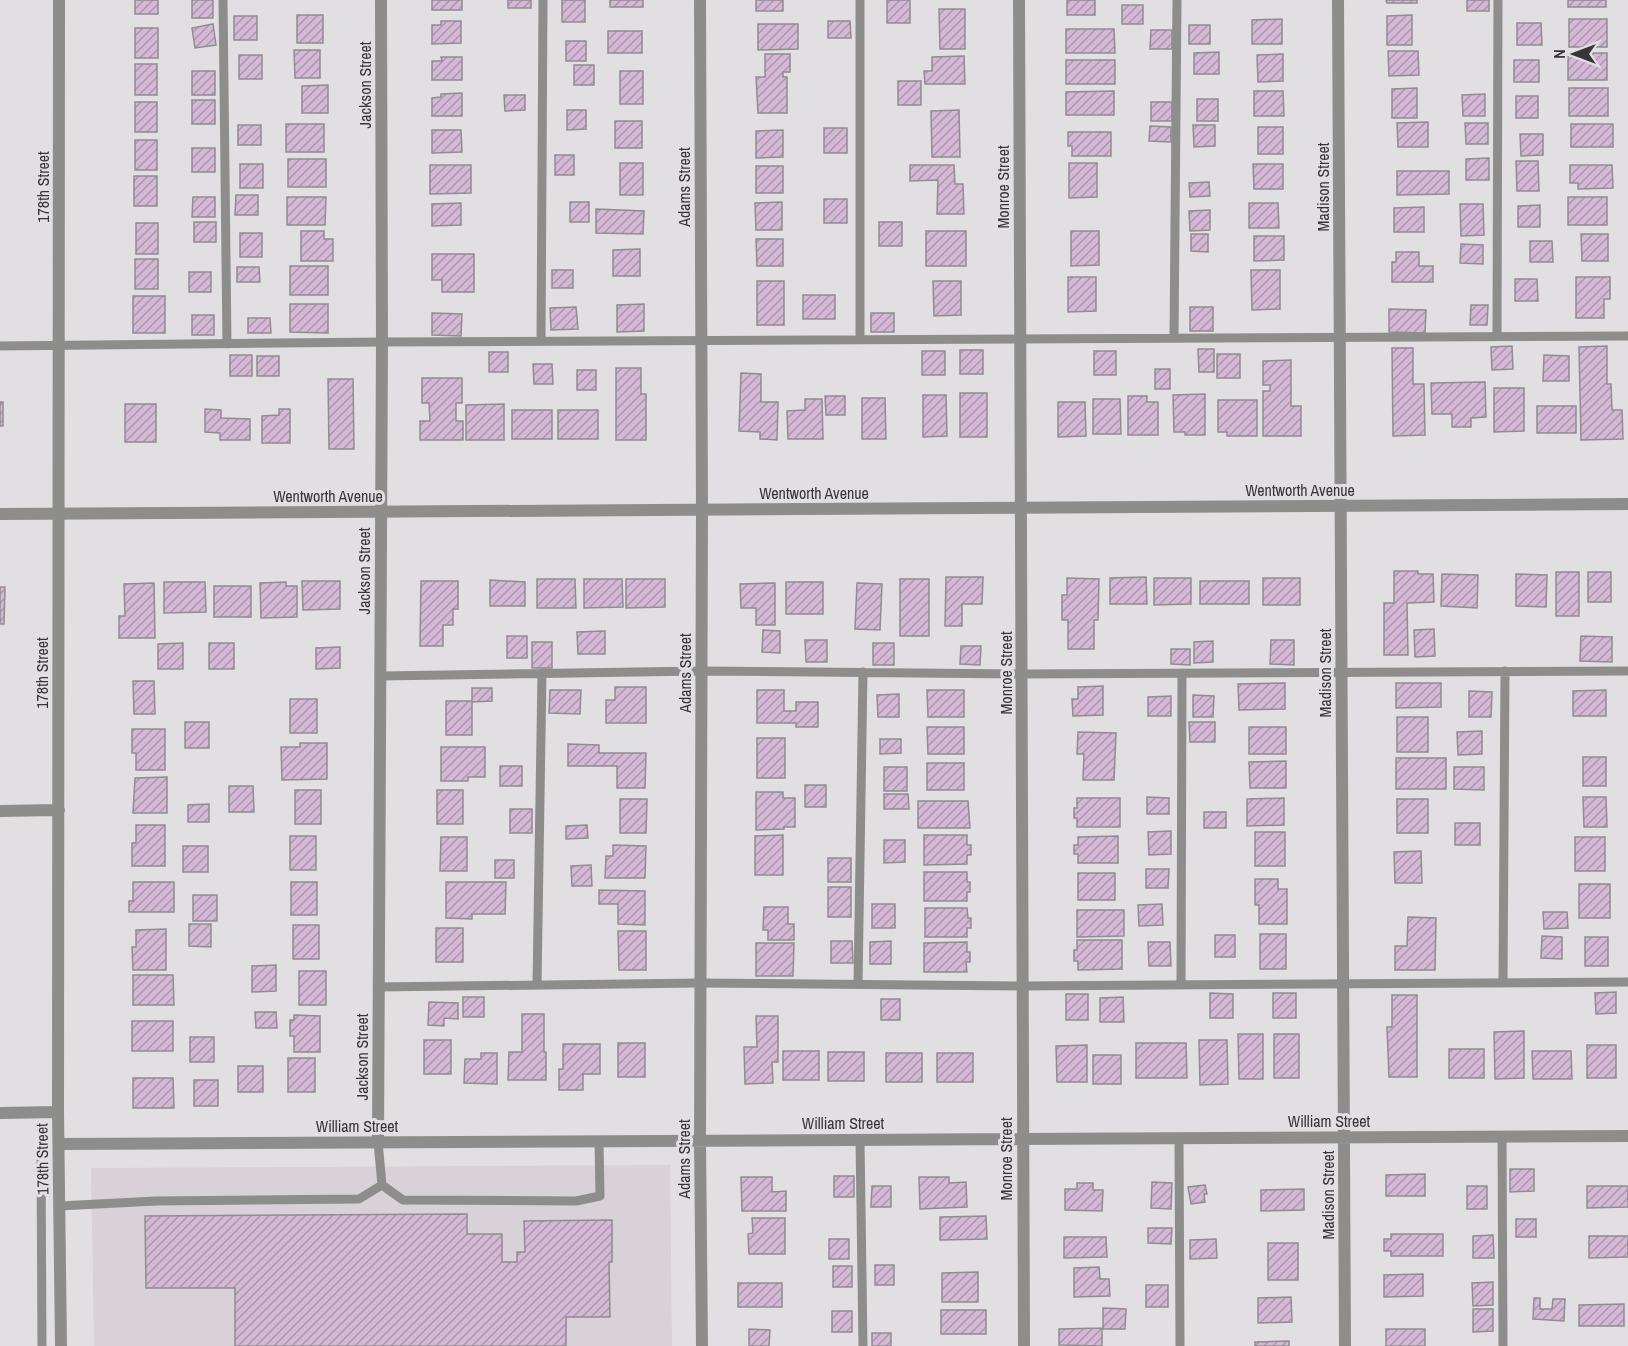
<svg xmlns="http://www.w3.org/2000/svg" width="1628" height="1346" font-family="'Archivo Narrow',sans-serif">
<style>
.built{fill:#d8d1d8}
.building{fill:url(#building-hatch);stroke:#8f8d8f;stroke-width:1.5}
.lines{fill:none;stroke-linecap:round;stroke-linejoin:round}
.service{stroke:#8d8d8b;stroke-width:9}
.minor{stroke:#8d8d8b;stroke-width:12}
.tertiary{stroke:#8d8d8b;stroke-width:12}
.labels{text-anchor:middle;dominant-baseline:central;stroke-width:6;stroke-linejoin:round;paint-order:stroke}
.street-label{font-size:16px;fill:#373537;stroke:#e2dfe2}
</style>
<defs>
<pattern id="building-hatch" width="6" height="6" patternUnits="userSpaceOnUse" patternTransform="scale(1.5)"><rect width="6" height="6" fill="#d4b8d5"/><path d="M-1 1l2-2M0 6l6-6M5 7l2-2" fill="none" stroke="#ad96ae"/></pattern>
</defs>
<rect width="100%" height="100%" fill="#e2dfe2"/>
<path class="built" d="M670,1165l2,181h-578l-3,-178z"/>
<path class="building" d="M135,0h23v14h-23z
M192,0h21v18h-21z
M432,0h30v10h-30z
M508,0h23v8h-23z
M562,0h23v22h-23z
M610,0h33v7h-33z
M756,0h27v11h-27z
M887,0h23v23h-23z
M1067,0h28v15h-28z
M1386,0h31v3h-30z
M1467,0h22v11h-22z
M1568,0h38v7h-38z
M1122,5h21v19h-21z
M939,9h26v40h-25z
M297,15h26v28h-26z
M1412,15v30h-25v-29z
M234,16h23v24h-23z
M1282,19v25h-30v-24z
M1569,19h38v28h-38z
M441,21h20v22l-29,1v-19h9z
M828,21h22l1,17h-23z
M1517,23h24l1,22h-25z
M213,24l3,21 -21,3 -3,-20z
M758,24h40v25l-40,1z
M1189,25h21v19h-21z
M135,28h23v30h-23z
M1066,29h48l1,24h-49z
M1151,30h21v19h-22z
M608,31h34v22h-34z
M566,41h20v20h-20z
M294,50h26v28h-25z
M1388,51h30l1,24 -30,1z
M1219,52v22h-25v-21z
M1568,53h39v27h-39z
M765,54h25v18h-7v5h4v36h-29l-2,-36h9z
M1283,54v27l-25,1 -1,-27z
M239,55h23v24h-23z
M964,56l1,28h-40l-1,-13h8v-14z
M441,57h21v23h-30v-19h10z
M1066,60h49v24h-49z
M1514,60h25v22h-25z
M135,64h22v31h-22z
M574,65h20v20h-20z
M192,71h23v24h-23z
M620,71h23v33h-23z
M898,81h23v24h-23z
M328,85v28h-26v-27z
M1417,88v30h-25v-29z
M1569,88h39v28h-39z
M1114,91v24h-48v-23z
M1254,91h29l1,25h-30z
M462,93v23h-30v-18l9,-1v-3z
M1485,94v22h-22l-1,-21z
M504,95h21v15l-20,1z
M1516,96h22v22h-22z
M1197,99h21v22h-21z
M192,100h23v24h-23z
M135,102h22v30h-22z
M1151,102h21v19h-21z
M567,110h19v19l-19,1z
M959,110l1,47h-28l-1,-46z
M615,121h27v27h-27z
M1428,122v25h-30l-1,-24z
M1465,123h23v21h-22z
M286,124h38v28h-38z
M1571,124h42v23h-42z
M238,125h23v20h-23z
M1193,125h22v21l-21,1z
M1150,126l21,1v15l-22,-1z
M1258,127h25v27h-25z
M824,128h23v25h-23z
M432,130h29l1,22 -30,1z
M783,130v27l-27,1v-27z
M1068,132h43v24h-39v-10h-4z
M1520,134h23v21l-22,1z
M135,140h22v30h-22z
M192,148h23v24h-23z
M555,155h19v20h-19z
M1489,158v22h-23v-21z
M288,159h38v28h-38z
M1516,161h22l1,30h-22z
M620,163h23v32h-23z
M1069,163h28v34l-28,1z
M240,164h23v24h-23z
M1253,164h30v25h-29z
M430,165h41v28l-41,1z
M910,165h44l1,19h8l1,30h-27l1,-34 -28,1z
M1570,165h42l1,23 -35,1v-6h-8z
M756,166h27v27h-27z
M1397,171h52v23l-52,1z
M134,176h23v30h-23z
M1209,182l1,14 -20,1 -1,-14z
M236,195h22v20h-23z
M193,197h22v20h-23z
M287,197h39l-1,28h-38z
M1568,197h39v28h-39z
M824,199h23v24h-23z
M570,202h19v20h-19z
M782,202v28h-26l-1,-27z
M461,203v22l-29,1v-22z
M1249,203h29l1,25h-30z
M1460,204h23l1,31 -23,1z
M1540,205v22h-22v-21z
M1424,207v25h-30v-24z
M596,209l48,2 -1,23 -47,-1z
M1210,210v20l-20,1 -1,-20z
M194,222h22v20h-22z
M879,222h23v24h-23z
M136,223h22v31h-22z
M301,231h23v8h9v22h-32z
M926,231h40v35h-40z
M1071,231h28v34l-28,1z
M240,233h22v24h-22z
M1191,234h17v18l-17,-1z
M1581,234h27v27h-26z
M1254,236h30v24l-30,1z
M756,239h27v27h-26z
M1530,241h22l1,21h-23z
M1461,244l22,1v19l-23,-1z
M640,249v27h-27v-26z
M1396,252h23v14h14v16h-41v-20h4z
M432,254h42v38h-32v-12h-10z
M135,259h23v30h-23z
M290,266h38v29h-38z
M237,267h22l1,15h-23z
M552,270h21v18h-21z
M1251,270h29v39l-28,1z
M189,272h22v20h-22z
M1068,277h28v34l-28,1z
M1576,277h34v22h-6v19h-28z
M1515,279h22l1,22h-23z
M757,281h27v44h-27z
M933,281h28v34l-27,1z
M803,295h32v24h-32z
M133,296h32v37h-32z
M290,304h38v29l-38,-1z
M644,304v27l-27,1v-27z
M1471,305h17l-1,20h-17z
M576,307l2,22 -27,1 -1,-22z
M1190,307h23v24h-23z
M1389,309l37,1 -1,23 -36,-1z
M432,313l30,1 -1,22 -29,-1z
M871,313h23v19h-23z
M192,315h22v20h-22z
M248,318h22l1,15h-23z
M1512,346l1,23 -21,1 -1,-23z
M1607,346v38h4l1,26h10l1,29 -42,1 -2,-93z
M1392,348h21v36h11l1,51 -32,1z
M1198,349h16v23h-15z
M960,350h23v24h-23z
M922,351h23v24h-23z
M1094,351h22v24h-22z
M489,352h19v20h-19z
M1217,354h23v24h-23z
M230,355h22v21h-22z
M1544,355l25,1v25h-26z
M257,356h22v20h-22z
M1291,360v46h10v30h-38v-45h7v-6h-7v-24z
M533,364h19l1,20h-19z
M616,368h25v26h5v46h-30z
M1155,369h15v20h-15z
M577,370h19v20h-19z
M741,373l20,1v28h17l-1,38 -17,-1v-7l-21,-1z
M422,378h40v25h-6v18h7v19h-43v-19h10l-1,-18h-7z
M328,379h25l1,70h-25z
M1485,382l1,35 -15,1v9h-19v-13h-20l-1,-31z
M1494,388h30v43l-30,1z
M960,393h27v44h-27z
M1205,394v41h-20v-3h-11l-1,-37z
M923,395h23l1,41 -24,1z
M825,396h20v19h-19z
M1128,396h19v6h11v33h-30z
M862,398h23l1,41h-24z
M805,399h17l1,40h-35l-1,-28 18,-1z
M1093,399h27l1,35h-28z
M1218,400h39v36h-30v-4h-9z
M0,402h3v24h-3z
M1058,402h27l1,34 -28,1z
M125,404h31v38h-31z
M504,404v36h-38v-35z
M1537,406h39v27h-39z
M205,409l16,1v8l29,1v21h-30v-7l-15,-1z
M279,409h11v34h-28v-27l17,-1z
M512,410h40v29h-40z
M558,410h40v29h-40z
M1394,571h24v3h15l1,28 -27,1 1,52h-24v-52h10z
M1556,572h23v44h-23z
M1588,572h23v30h-23z
M1442,574l36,1 -1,33 -36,-2z
M1516,574l31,1 -1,32 -30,-1z
M946,577h37l-1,27h-20v22h-17z
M1146,577l1,27h-37v-26z
M1067,578l32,1 -1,41h-4v29h-26v-29h-6v-25h5z
M1154,578h37v26l-37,1z
M1263,578h37v27h-37z
M537,579h38l1,29h-39z
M584,579h38l1,28 -39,1z
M626,579h39v28l-39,1z
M900,579h29v57h-29z
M490,580l35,2v24h-35z
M302,581h38v28l-37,1z
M421,581h37v28h-5v16h-10v21h-23z
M1200,581h49v23h-49z
M164,582h41l1,30 -42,1z
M286,582v4h11v31l-36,1 -1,-35z
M786,582h37v32h-37z
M154,583l1,55h-36v-22h6l-1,-32z
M775,583v42h-19v-17h-15l-1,-24z
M857,583l25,1 -2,46 -25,-1z
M214,586h37v31h-37z
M0,587h5l-1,37h-4z
M1434,629l1,27 -20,1 -1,-27z
M763,630l17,1v22l-18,-1z
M605,631v23h-27l-1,-22z
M507,636h20v22h-20z
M1581,636l31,1v25l-32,-1z
M805,640h22v22h-21z
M1271,640h23v25l-24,-1z
M1213,641v21l-19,1v-21z
M532,642h20v26h-20z
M183,643v26h-25v-25z
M209,643h25v26h-25z
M873,643h21v22h-21z
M961,646h20l-1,19 -20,-1z
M340,647v21l-24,1v-21z
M1171,649h19v16l-19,-1z
M133,681h21l1,33h-21z
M1285,683v26l-46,1 -1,-26z
M1396,683h45v24l-45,1z
M1103,686v29l-30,1 -1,-17h6v-12z
M615,687h31v36h-40v-23h9z
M472,688h20v13l-20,1z
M550,690h31l-1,24 -31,-1z
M757,690h27v21h12v-9h22v25h-22v-4h-39z
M927,690h37v27h-36z
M1606,690v26h-33v-25z
M1469,691l23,1 -1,25h-22z
M899,694v23h-21l-1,-22z
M1193,695l21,1 -1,21h-20z
M1171,696v20h-23v-19z
M290,699h27v34h-27z
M446,701h26v34h-26z
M1397,717h31v35h-31z
M185,722h24v26h-24z
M1189,722h26v20h-25z
M927,727h37v27h-36z
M1249,727h37v27h-37z
M132,729h33v41h-29v-17h-4z
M1482,731v23l-24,1 -1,-23z
M1078,732l38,1 -2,47h-31l1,-26h-7z
M757,738h28v40h-28z
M880,739h21v14l-21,1z
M300,743h27v36l-45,1 -1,-33h19z
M568,744l31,1v8h47l-1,35h-28v-22h-49z
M441,747h44v30h-17v4h-27z
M1583,757h23v29h-23z
M1396,758h50v31h-50z
M1286,761v27h-36l-1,-26z
M927,763h37v27h-37z
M500,766h22v20h-22z
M884,767h23v24h-23z
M1454,767h30v23l-30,-1z
M167,777v36h-34l2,-35z
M805,785h21v22h-21z
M229,786h24l1,26h-25z
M295,790h26v34h-26z
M437,790h26v34h-26z
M756,792h27v6h12v29h-11v2l-28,1z
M884,794h24l1,15h-25z
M1147,797l22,1v16h-22z
M1583,797h23l1,30h-23z
M1077,798h43v29h-43v-9h-3v-10h3z
M1284,798v27l-37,1v-27z
M620,799h27l-1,34h-26z
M1397,799h31v34h-31z
M918,801h50l2,27h-52z
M209,804v18h-21v-17z
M510,809h22v24h-22z
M1204,812h22v16h-22z
M1455,823h25v22h-25z
M136,825h29v41h-33v-23h4z
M587,825l1,13 -22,1v-13z
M1171,831v23l-22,1 -1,-23z
M1255,832h30v34h-30z
M783,835v40h-28v-39z
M924,835h43v10h4v10h-4v9l-43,1z
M290,836h26v34h-26z
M1118,836v27h-40v-9h-4v-9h4v-8z
M441,837h26v34h-27z
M1575,837h30v34h-30z
M884,840h21v22l-21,1z
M613,845l33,1 -1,32h-40l1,-22h7z
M183,846h25v26h-25z
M1421,851l1,32h-27l-1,-31z
M828,858h23v24h-23z
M495,860h19v18h-19z
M591,865l1,21h-20l-1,-20z
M1146,869h23l-1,19h-22z
M924,872h43v10h3v10h-3v9h-43z
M1078,873h37v27h-37z
M1255,879h23v10h9v35h-28v-19h-4z
M133,882h41v30h-45v-11h4z
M291,882h26v33h-26z
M446,882h60l-1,32h-33v5l-26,-1z
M1579,884h31v34h-31z
M828,887h23v30h-23z
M599,890l46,1v34l-27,-1v-20h-19z
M193,895h24v26h-24z
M872,904h23v24h-23z
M1162,904l1,21 -24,1 -1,-21z
M764,907h24v17h6v16h-26v-10h-5z
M925,908h42l1,10h3v10h-4v9h-42z
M1077,910h47v26l-47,1z
M1543,912h24l1,16 -24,1z
M1408,917l28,1 -1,52h-40v-24h12z
M189,924h22v23l-22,-1z
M293,925h26v34h-26z
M436,928h27v34h-27z
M166,929v41h-33l-1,-23h4v-17z
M618,931h28v39h-27z
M1260,934h26v35h-26z
M1215,935h20v22h-20z
M1542,936l20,1v22l-21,-1z
M1585,937h23v29h-23z
M1077,940h45v29l-44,1v-9h-4v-11h3z
M831,941h21l1,22h-22z
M891,941v23h-21v-22z
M967,942v10h3v10h-4l1,10h-43v-29z
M1148,942h22l1,24h-22z
M756,943h38l-1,33h-37z
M276,965v26l-24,1v-26z
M299,971h27v34h-27z
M133,975h40l1,30h-41z
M1616,992v21l-20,1 -1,-21z
M1210,993l23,1v24h-23z
M1273,993h23v25h-23z
M1066,994h22v26h-22z
M1392,995h25v82h-28l-2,-50h5z
M463,997h21v20h-21z
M1123,997l1,25h-24v-24z
M881,999h19v21h-19z
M429,1002l29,1v16l-14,-1v8l-16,-1z
M255,1012h21l1,16h-21z
M522,1014h22v38h2v28h-38l1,-28h13z
M294,1015l26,1v36h-26v-16h-4v-16h4z
M756,1016h22v46h-6l1,21 -28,1 -1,-37h13z
M132,1021h41v30h-41z
M1524,1031v47l-29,1 -1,-47z
M1238,1034h25v45h-24z
M1274,1034h25v44h-25z
M190,1037h24v25h-24z
M424,1040h27v34h-27z
M1199,1040h28l1,44 -28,1z
M618,1043h27v34h-27z
M1136,1043h50l1,35h-51z
M563,1044h37v30h-17v16h-24v-21h4z
M1087,1045v37h-30l-1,-36z
M1587,1045h29v33h-29z
M1449,1049h35v29h-35z
M783,1051h36v29h-36z
M1532,1051h39l1,28h-39z
M828,1052h36v29h-36z
M481,1053h16v31l-33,-1 1,-24h16z
M886,1053h36v29h-36z
M937,1053h36v29h-36z
M1093,1055h28v29h-28z
M288,1058h27v34h-27z
M238,1066h25v26h-25z
M133,1078h40l1,30h-41z
M194,1080h24v26h-24z
M1510,1169h24v22l-24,1z
M1425,1174v22h-39v-21z
M834,1176h20v21h-20z
M741,1177h31v15l14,-1v20h-44z
M919,1177h30v6l17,-1 1,25 -47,2z
M1152,1182l20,1 -1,26 -20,-1z
M1077,1183h16v7h10l-1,21 -37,-1v-21h12z
M1205,1185l2,9h-3l1,8 -14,2 -3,-17z
M872,1186h19v21h-20z
M1467,1186h20v23h-20z
M1587,1186h41v21l-41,1z
M1304,1189v21l-43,1v-21z
M467,1214v20h35v28h15v-10h8l-1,-31 88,-1v42h-3l1,55h-44v29h-331v-58h-89l-1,-72z
M986,1216l1,23 -47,1v-23z
M752,1218h33v36h-36l-1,-20 5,-1z
M1516,1219h20v18h-20z
M1148,1228h24l-1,16 -23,-1z
M1391,1234h52v22h-52v-5h-7v-12h7z
M1493,1235l1,23h-21v-22z
M1589,1236h39v21l-39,1z
M1064,1237h42l1,20 -43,1z
M829,1239h20v20h-20z
M1216,1239l1,19 -27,1v-19z
M1268,1243h30v37h-30z
M875,1265h19v20h-19z
M833,1266h19v21h-19z
M1099,1267l1,12h9l1,17 -36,1v-29z
M978,1272v30h-36v-29z
M1423,1274v22l-39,1v-22z
M1493,1282v23l-20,1 -1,-23z
M738,1283h44v24h-44z
M1146,1285h22v22h-22z
M1291,1297l1,25 -34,1v-25z
M1534,1298h6v11h12l1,-10h12l-1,22 -31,-2z
M1624,1304v22h-45v-21z
M1103,1308l23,1 -1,20h-22z
M1473,1309h20v22l-20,1z
M941,1310h45v24h-45z
M832,1311h20v21h-20z
M1102,1328v18l-43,-1v-16z
M749,1329l21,1 -1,16h-20z
M1386,1329h39v17h-39z
M872,1333h19v13h-19z
M1289,1341v5h-34v-4z"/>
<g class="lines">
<path class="service" d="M223,0l4,344
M860,0v339
M1497,336l1,-336
M1174,338l3,-338
M541,341l2,-341
M0,346l382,-4 1246,-6
M381,676l320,-5 321,3 606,-3
M1503,983l2,-312
M858,984l5,-312
M537,985l5,-312
M1181,985l1,-312
M379,987l321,-4 322,3 606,-4
M1502,1136l1,210
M1179,1138l1,208
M860,1140l3,206
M378,1142l4,43 21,15 173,1 24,-5 -1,-55
M41,1156l1,190
M59,1206l97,-5 203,-2 23,-14"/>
<path class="minor" d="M59,0l-1,1112 3,234
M700,0l2,510 -2,630 2,206
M1019,0l5,1346
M1338,0l7,1346
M0,811l59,-1
M0,1113l58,-1
M378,1142l4,-800 -1,-342
M59,1144l1569,-8"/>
<path class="tertiary" d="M0,514l1628,-10"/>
</g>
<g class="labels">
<g class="street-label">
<text transform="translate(365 85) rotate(-90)">Jackson Street</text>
<text transform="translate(43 187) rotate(-90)">178th Street</text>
<text transform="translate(684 187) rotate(-90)">Adams Street</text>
<text transform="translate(1003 187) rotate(-90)">Monroe Street</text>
<text transform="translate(1323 187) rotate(-90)">Madison Street</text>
<text x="1300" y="490">Wentworth Avenue</text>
<text x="814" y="493">Wentworth Avenue</text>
<text x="328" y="496">Wentworth Avenue</text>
<text transform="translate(364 571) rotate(-90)">Jackson Street</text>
<text transform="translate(42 673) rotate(-90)">178th Street</text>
<text transform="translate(685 673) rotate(-90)">Adams Street</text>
<text transform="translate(1006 673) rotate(-90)">Monroe Street</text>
<text transform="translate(1325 673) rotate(-90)">Madison Street</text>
<text transform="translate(362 1057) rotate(-90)">Jackson Street</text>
<text x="1329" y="1121">William Street</text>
<text x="843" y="1123">William Street</text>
<text x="357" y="1126">William Street</text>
<text transform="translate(42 1159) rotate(-91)">178th Street</text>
<text transform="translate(684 1159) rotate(-90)">Adams Street</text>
<text transform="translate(1006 1159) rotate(-90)">Monroe Street</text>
<text transform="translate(1328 1195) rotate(-90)">Madison Street</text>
</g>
</g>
<g transform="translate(1574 54) rotate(270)" stroke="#e2dfe2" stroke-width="4.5" paint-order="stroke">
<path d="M0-4.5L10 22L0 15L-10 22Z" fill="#373537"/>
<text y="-9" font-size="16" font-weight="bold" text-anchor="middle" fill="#373537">N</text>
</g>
</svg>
